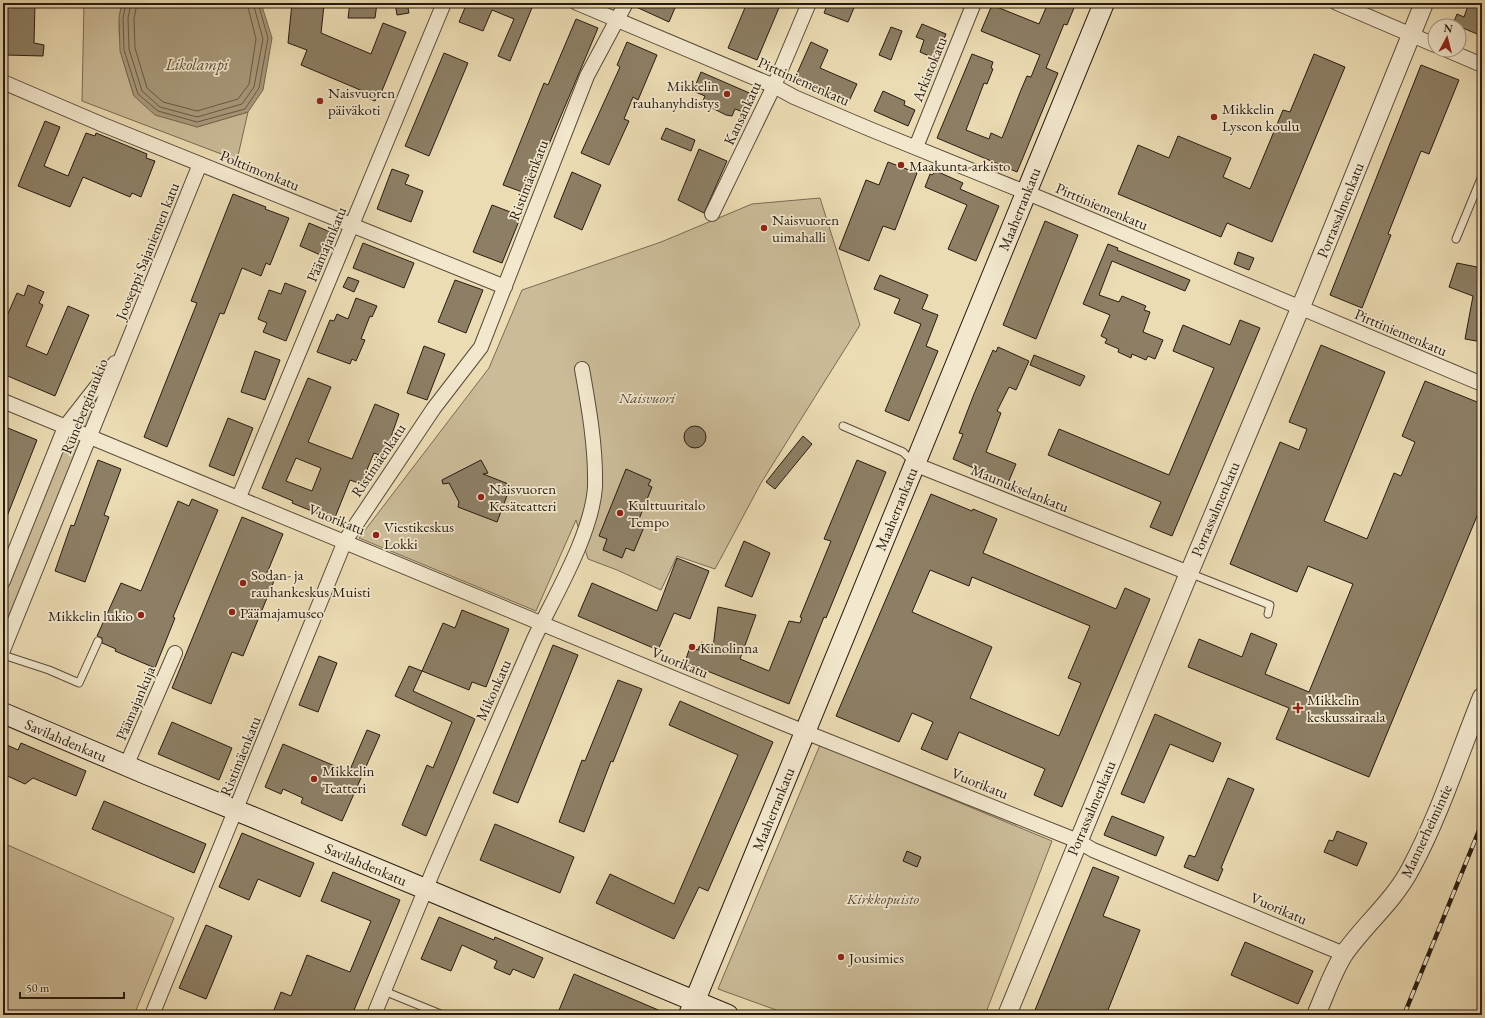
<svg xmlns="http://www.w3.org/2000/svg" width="1485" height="1018" font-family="'EB Garamond',serif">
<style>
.green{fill:#cbbb98;stroke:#796b54}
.water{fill:#a99a7c;stroke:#756751}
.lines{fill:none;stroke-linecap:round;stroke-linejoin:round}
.shore{stroke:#685a46;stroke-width:1}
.building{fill:#8d7f65;stroke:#271b10;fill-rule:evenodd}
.service-casing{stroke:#584b39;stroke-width:9}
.minor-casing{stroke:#584b39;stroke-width:16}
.tertiary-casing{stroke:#584b39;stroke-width:20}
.secondary-casing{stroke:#271b10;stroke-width:22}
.service{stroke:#f3e8ce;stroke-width:7}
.minor{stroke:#f3e8ce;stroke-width:14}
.tertiary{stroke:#f3e8ce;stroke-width:18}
.secondary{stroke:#f3e8ce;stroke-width:20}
.rail-casing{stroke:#271b10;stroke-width:4.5}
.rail{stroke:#f3e8ce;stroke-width:3;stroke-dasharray:9;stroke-linecap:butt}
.poi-dot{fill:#8f2418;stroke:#f3e8ce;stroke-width:1.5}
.labels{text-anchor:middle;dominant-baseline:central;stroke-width:3.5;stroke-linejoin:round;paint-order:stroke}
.street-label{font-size:15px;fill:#271b10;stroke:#f3e8ce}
.poi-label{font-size:15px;fill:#271b10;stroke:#f3e8ce;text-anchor:start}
.park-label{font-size:15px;font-style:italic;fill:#584b39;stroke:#f3e8ce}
.water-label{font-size:16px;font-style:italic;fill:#5b4e3b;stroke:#f3e8ce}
</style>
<rect width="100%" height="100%" fill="#ecdcb4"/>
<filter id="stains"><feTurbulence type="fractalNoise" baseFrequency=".005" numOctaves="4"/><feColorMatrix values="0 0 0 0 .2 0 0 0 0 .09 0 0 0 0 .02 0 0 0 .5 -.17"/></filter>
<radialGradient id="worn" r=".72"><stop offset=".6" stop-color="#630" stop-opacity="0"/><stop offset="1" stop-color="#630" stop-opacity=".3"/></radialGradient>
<path class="green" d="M84,3h38c-8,35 2,60 12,93l63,31 51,-15 -11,48 -155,-59z
M820,198l40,127 -99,158 -46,86 -38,-13 -16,34 -44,-20 -29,-11 -12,-39 -40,91 -177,-73 130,-170 33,-78 139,-48 91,-38z
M113,372l-25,59 -17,-7z
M67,430l19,7 -83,204v-53z
M820,745l232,96 -67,174h-195l-72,-26z
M3,843l171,75 -40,97h-131z"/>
<path class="water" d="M122,3h139l11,35 -9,52 -15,22 -51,15 -42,-12 -21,-19 -14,-45 -1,-34z"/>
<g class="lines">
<path class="shore" d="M126,3l-3,15 1,32 14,44 20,17 39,11 48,-13 14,-21 9,-50 -10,-35
M131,3l-3,15 1,31 13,42 18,16 37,10 45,-13 12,-17 9,-48 -10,-36
M137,3l-3,16 1,29 12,40 16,14 34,9 41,-12 11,-15 7,-45 -9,-36"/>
</g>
<path class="building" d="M7,3h28l-1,40 10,2 -1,11 -38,-1z
M292,3l32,2 -3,28 50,21 12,-31 23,9 -27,66 -2,-1 -2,4 -12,-5 2,-4 -64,-27 6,-15 -19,-7z
M350,3h27l-2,15h-27z
M395,3h12l2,10 -12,2z
M467,3h67l-24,58 -12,-5 16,-37 -22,-9 -9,21 -24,-9z
M634,3h43l-8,19 -35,-16z
M747,3h34l-24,57 -29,-12z
M828,3h28l-8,19 -24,-9z
M1048,3h28l-9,22 -3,-1 -18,44 12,5 -41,99 -80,-34 35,-84 21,8 -2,6 2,1 -6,15 -3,-1 -18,47 23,9 2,-6 11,5 19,-48 6,-14 4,1 9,-22 -59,-24 11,-26 47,19z
M1469,3h13v33l-29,-12 4,-10 7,3z
M576,19l22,9 -70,166 -25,-9 41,-102 4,2z
M922,24l24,10 -10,25 -16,-7 4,-12 -8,-3z
M891,27l11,4 -11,29 -12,-5z
M627,42l30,13 -19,45 -5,-3 -9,22 5,2 -20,44 -28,-12 39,-86 -3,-2z
M811,42l17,8 -8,18 37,16 -8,17 -54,-23z
M444,53l24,10 -39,93 -24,-10z
M1314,54l31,13 -73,175 -45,-19 -6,14 -103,-43 20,-49 31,13 9,-22 53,22 -8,19 27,12 33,-79 7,2z
M1421,65l38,15 -30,74 -8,-3 -33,83 3,1 -29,73 -32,-13z
M701,72l53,23 -8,18 -11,-4 -3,7 -6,-1 -24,-12 3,-7 -12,-5z
M883,91l22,10 -1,4 11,5 -7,16 -34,-15z
M45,121l15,6 -16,39 24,10 18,-43 9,3 1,-3 51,21 -1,4 9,3 -14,36 -9,-4 -2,4 -47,-20 -13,30 -52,-21z
M666,128l29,12 -4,11 -30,-12z
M699,149l28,12 -23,52 -26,-13z
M888,162l29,11 -22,57 -12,-4 -14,35 -30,-12 27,-69 13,5z
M392,169l17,6 -4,9 18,7 -12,31 -34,-13z
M936,171l27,12 -3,6 39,17 -23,55 -28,-12 19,-44 -42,-18 5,-13 2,1z
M572,172l29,13 -19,45 -28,-13z
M233,194l33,13 -1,2 24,9 -19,47 -4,-2 -5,13 -19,-8 -18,46 -4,-1 -53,134 -23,-10 53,-134 -6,-2z
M492,205l29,11 -19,47 -29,-11z
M1045,221l33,14 -42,104 -33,-14z
M309,223l26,11 -10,23 -25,-11z
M363,243l51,20 -10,25 -51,-20z
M1108,244l10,4 -1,2 73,30 -5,11 -73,-30 -13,34 20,7 3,-6 24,10 -2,4 6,2 -7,20 20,8 -8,19 -7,-3 -2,4 -14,-6 -1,4 -13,-6 1,-3 -14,-6 2,-4 -6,-3 9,-21 -27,-11z
M1238,252l16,6 -5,12 -15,-6z
M1457,263l25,5v74l-17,-3 8,-43 -24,-9z
M880,275l48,20 -6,14 16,6 -12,31 12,5 -29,70 -24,-10 36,-87 -27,-11 6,-14 -26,-10z
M348,277l11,4 -5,11 -11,-5z
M455,280l28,10 -17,43 -28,-11z
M285,283l21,8 -20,50 -23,-9 4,-9 -9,-4 11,-29 12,4z
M28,285l16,7 -5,11 4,2 -17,41 21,9 21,-49 21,9 -34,81 -52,-22v-49l14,-32 7,3z
M356,298l21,8 -5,11 -2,-1 -9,23 4,1 -9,21 -4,-2 -2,5 -33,-12 13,-32 4,1 3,-7 11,5z
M1240,320l20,8 -88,208 -22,-9 11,-25 -113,-47 11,-26 110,46 45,-107 -41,-17 10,-26 47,20z
M1321,345l64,27 -61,149 43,18 27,-66 7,3 14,-34 -13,-6 23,-55 57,23v100l-113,273 -93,-38 13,-31 -101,-41 11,-28 43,18 9,-24 26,11 -12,30 44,18 44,-108 -45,-18 -11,26 -67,-28 50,-122 19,8 8,-21 -18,-7z
M424,346l21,8 -18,46 -20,-7z
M998,347l31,14 -13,29 -7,-3 -12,24 4,2 -15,39 30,12 -8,19 -55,-24 10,-25 -4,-1 15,-39 19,-44 3,2z
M255,351l25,9 -15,40 -24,-8z
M1034,355l51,21 -5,10 -50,-21z
M308,378l23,9 -23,55 44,17 23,-55 24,10 -15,43 -10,-4 -13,31 -11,-4 -16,40 -42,-17 1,-2 -31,-13zM296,458l25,10 -9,23 -26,-10z
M228,418l25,10 -19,48 -25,-10z
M3,426l34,14 -33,84 -1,-1z
M684 437a11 11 0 1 1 22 0a11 11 0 1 1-22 0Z
M803,436l9,8 -37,45 -9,-7z
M98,460l23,9 -17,46 5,2 -24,65 -30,-11 16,-46 3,1z
M481,460l7,13 -5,1 28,11 -14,37 -39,-15 1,-5 -10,-19 -6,1 -1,-4z
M857,460l29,12 -60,146 -2,-1 -35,87 -104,-42 5,-15 8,3 3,-8 12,6 5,-41 38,8 -16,44 29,12 20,-50 11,2 2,-5 -2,-1 31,-76 -7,-2z
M626,469l25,11 -3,5 4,2 -15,37 7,3 -10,24 -8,-3 -4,10 -19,-8 4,-11 -8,-3z
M931,494l41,17 1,-2 24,10 -14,34 133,56 9,-21 25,11 -88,208 -28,-12 11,-26 -86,-37 -12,28 -26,-11 12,-27 -21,-9 -13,29 -63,-26zM930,570l39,16 3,-9 118,49 -22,52 13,5 -22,53 -89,-38 22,-51 -80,-35z
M192,499l26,11 -45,107 2,1 -20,50 -40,-17 1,-2 -14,-6v-5l-5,-2 24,-53 20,8 37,-90 11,5z
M242,517l41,17 -18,44 9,3 -31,75 -11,-4 -21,52 -39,-16z
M744,541l26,12 -18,44 -27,-11z
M677,558l32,13 -19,48 -16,-6 -16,37 -80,-34 14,-33 65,28z
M462,610l47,19 -23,58 -14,-5 -3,8 -47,-19 21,-48 12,5z
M553,645l25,10 -60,148 -25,-10z
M319,656l18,7 -19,49 -19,-7z
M409,666l13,5 -9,20 62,28 -49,117 -24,-11 25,-60 6,3 19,-46 -57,-26z
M618,680l24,9 -29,73 -2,-1 -27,71 -25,-10 23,-62 3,1z
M680,701l93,41 -65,149 -9,-4 -25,52 -78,-36 14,-29 64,30 64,-149 -69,-30z
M1155,714l66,29 -8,19 -43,-18 -26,59 -23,-9z
M172,722l60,26 -13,32 -61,-26z
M367,730l13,5 -38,86 -41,-18 2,-5 -20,-9 -2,5 -16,-7 18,-43 66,28z
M21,743l65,28 -10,25 -43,-18 -8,6 -22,-10v-20l4,-9 11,5z
M1228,778l26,11 -33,79 2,1 -5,12 -34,-14 5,-12 6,2z
M104,801l102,43 -12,29 -102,-44z
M1112,816l52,21 -8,19 -52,-21z
M495,824l79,33 -14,36 -80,-33z
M1337,831l30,12 -10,23 -33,-14 5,-12 4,1z
M242,833l72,30 -14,34 -42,-18 -9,21 -30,-13z
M907,851l14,6 -4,10 -14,-6z
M1093,867l26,10 -16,39 37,14 -34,85h-73z
M333,872l67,28 -48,115h-80l9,-23 10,4 16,-41 43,17 21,-51 -50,-20z
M439,917l55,23 1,-3 48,21 -9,20 -21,-9 -3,6 -16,-7 3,-7 -35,-16 -11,26 -30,-12z
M206,925l26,11 -26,63 -27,-11z
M1245,942l68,29 -15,33 -67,-29z
M574,974l96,41h-113z"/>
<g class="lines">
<g class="service-casing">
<path id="service" d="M1456,239l26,-63
M843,426l60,26 10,10
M1189,573l81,32 -2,9
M3,655l46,15 30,13 19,-42
M384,991l59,24"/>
</g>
<g class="minor-casing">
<path id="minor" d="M577,3l197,83 20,11 78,33 175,71 435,183
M1337,3l98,42
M1447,50l35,15
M3,82l98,42 404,163
M916,147l58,-144
M712,214l62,-128 35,-83
M3,401l782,323 293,117 15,9 251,104
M914,464l275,109
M239,497l205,-494
M3,581l62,-154 50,-64
M3,650l197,-486
M126,766l49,-113
M152,1015l193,-474 89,-133 47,-61 106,-271 39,-73
M374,1015l59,-144 101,-232c20,-42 58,-105 61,-152 1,-39 -6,-79 -13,-118"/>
</g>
<g class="tertiary-casing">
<path id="tertiary" d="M1007,1015l182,-442 118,-281 117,-289
M1316,1015c9,-20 16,-42 28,-61 21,-30 50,-53 67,-86 29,-54 48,-114 71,-171"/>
</g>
<g class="secondary-casing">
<path id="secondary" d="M3,713l143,61 104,42 478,199
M689,1015l415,-1012"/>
</g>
<use href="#service" class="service"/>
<use href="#minor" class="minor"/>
<use href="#tertiary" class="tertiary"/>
<use href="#secondary" class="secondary"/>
<g class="rail-casing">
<path id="rail" d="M1404,1015l78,-192"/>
</g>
<use href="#rail" class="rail"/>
</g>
<g class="poi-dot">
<circle cx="727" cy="94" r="4"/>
<circle cx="320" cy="101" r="4"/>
<circle cx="1214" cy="117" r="4"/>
<circle cx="901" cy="165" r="4"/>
<circle cx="764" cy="228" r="4"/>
<circle cx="481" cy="497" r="4"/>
<circle cx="620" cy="513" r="4"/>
<circle cx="376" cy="535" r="4"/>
<circle cx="243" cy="583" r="4"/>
<circle cx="232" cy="612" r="4"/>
<circle cx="141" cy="615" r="4"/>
<circle cx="692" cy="647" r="4"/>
<path d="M1296 702h4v4h4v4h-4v4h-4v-4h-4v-4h4z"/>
<circle cx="314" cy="779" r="4"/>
<circle cx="841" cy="957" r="4"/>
</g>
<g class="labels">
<g class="street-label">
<text transform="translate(929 69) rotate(-68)">Arkistokatu</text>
<text transform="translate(804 81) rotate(24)">Pirttiniemenkatu</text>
<text transform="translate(742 113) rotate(-65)">Kansankatu</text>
<text transform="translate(260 170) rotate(22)">Polttimonkatu</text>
<text transform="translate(528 180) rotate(-69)">Ristimäenkatu</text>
<text transform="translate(1102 206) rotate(23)">Pirttiniemenkatu</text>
<text transform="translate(1019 209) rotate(-68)">Maaherrankatu</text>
<text transform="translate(1340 210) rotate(-68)">Porrassalmenkatu</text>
<text transform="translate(326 244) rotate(-67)">Päämajankatu</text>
<text transform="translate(147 251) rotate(-68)">Jooseppi Sajaniemen katu</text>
<text transform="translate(1401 332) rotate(23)">Pirttiniemenkatu</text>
<text transform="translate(84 406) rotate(-68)">Runeberginaukio</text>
<text transform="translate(378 460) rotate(-56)">Ristimäenkatu</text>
<text transform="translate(1020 488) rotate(22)">Maunukselankatu</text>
<text transform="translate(896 509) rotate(-68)">Maaherrankatu</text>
<text transform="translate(1215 509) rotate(-67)">Porrassalmenkatu</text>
<text transform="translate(337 519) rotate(22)">Vuorikatu</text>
<text transform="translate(680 662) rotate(22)">Vuorikatu</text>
<text transform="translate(493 690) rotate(-66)">Mikonkatu</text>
<text transform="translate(135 703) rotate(-67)">Päämajankuja</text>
<text transform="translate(66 740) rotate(23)">Savilahdenkatu</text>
<text transform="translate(240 756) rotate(-68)">Ristimäenkatu</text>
<text transform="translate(980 783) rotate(22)">Vuorikatu</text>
<text transform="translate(1091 808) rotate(-67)">Porrassalmenkatu</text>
<text transform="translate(773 809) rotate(-68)">Maaherrankatu</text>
<text transform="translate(1426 831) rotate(-65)">Mannerheimintie</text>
<text transform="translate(366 864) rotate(23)">Savilahdenkatu</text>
<text transform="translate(1279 908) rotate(23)">Vuorikatu</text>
</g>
<g class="poi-label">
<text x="719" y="85" text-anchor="end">Mikkelin<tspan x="719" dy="17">rauhanyhdistys</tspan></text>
<text x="328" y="92">Naisvuoren<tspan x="328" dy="17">päiväkoti</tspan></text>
<text x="1222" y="108">Mikkelin<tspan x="1222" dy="17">Lyseon koulu</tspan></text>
<text x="909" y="165">Maakunta-arkisto</text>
<text x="772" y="219">Naisvuoren<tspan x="772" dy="17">uimahalli</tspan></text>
<text x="489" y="488">Naisvuoren<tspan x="489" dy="17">Kesäteatteri</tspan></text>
<text x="628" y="504">Kulttuuritalo<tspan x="628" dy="17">Tempo</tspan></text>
<text x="384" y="526">Viestikeskus<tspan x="384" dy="17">Lokki</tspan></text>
<text x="251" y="574">Sodan- ja<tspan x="251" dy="17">rauhankeskus Muisti</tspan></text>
<text x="240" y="612">Päämajamuseo</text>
<text x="133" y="615" text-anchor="end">Mikkelin lukio</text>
<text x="700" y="647">Kinolinna</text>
<text x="1307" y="699">Mikkelin<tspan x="1307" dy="17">keskussairaala</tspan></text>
<text x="322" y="770">Mikkelin<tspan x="322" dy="17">Teatteri</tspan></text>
<text x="849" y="957">Jousimies</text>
</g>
<g class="park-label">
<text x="647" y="397">Naisvuori</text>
<text x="883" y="898">Kirkkopuisto</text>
</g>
<g class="water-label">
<text x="197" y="64">Likolampi</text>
</g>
</g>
<rect width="1485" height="1018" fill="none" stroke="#ecdcb4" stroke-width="16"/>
<rect x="4" y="4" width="1477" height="1010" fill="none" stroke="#271b10" stroke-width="2"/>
<rect x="8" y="8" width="1469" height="1002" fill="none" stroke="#271b10"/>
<g transform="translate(1447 38) rotate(7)"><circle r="19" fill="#f3e8ce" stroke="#a19682"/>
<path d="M0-3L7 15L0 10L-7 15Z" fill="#8f2418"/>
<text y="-6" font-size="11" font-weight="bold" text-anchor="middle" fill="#271b10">N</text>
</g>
<path d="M20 992v6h104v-6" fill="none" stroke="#271b10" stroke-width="2"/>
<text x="26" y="992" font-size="12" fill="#271b10" stroke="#f3e8ce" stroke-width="3" paint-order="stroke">50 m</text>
<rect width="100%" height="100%" filter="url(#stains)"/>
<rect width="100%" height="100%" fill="url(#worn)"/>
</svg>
